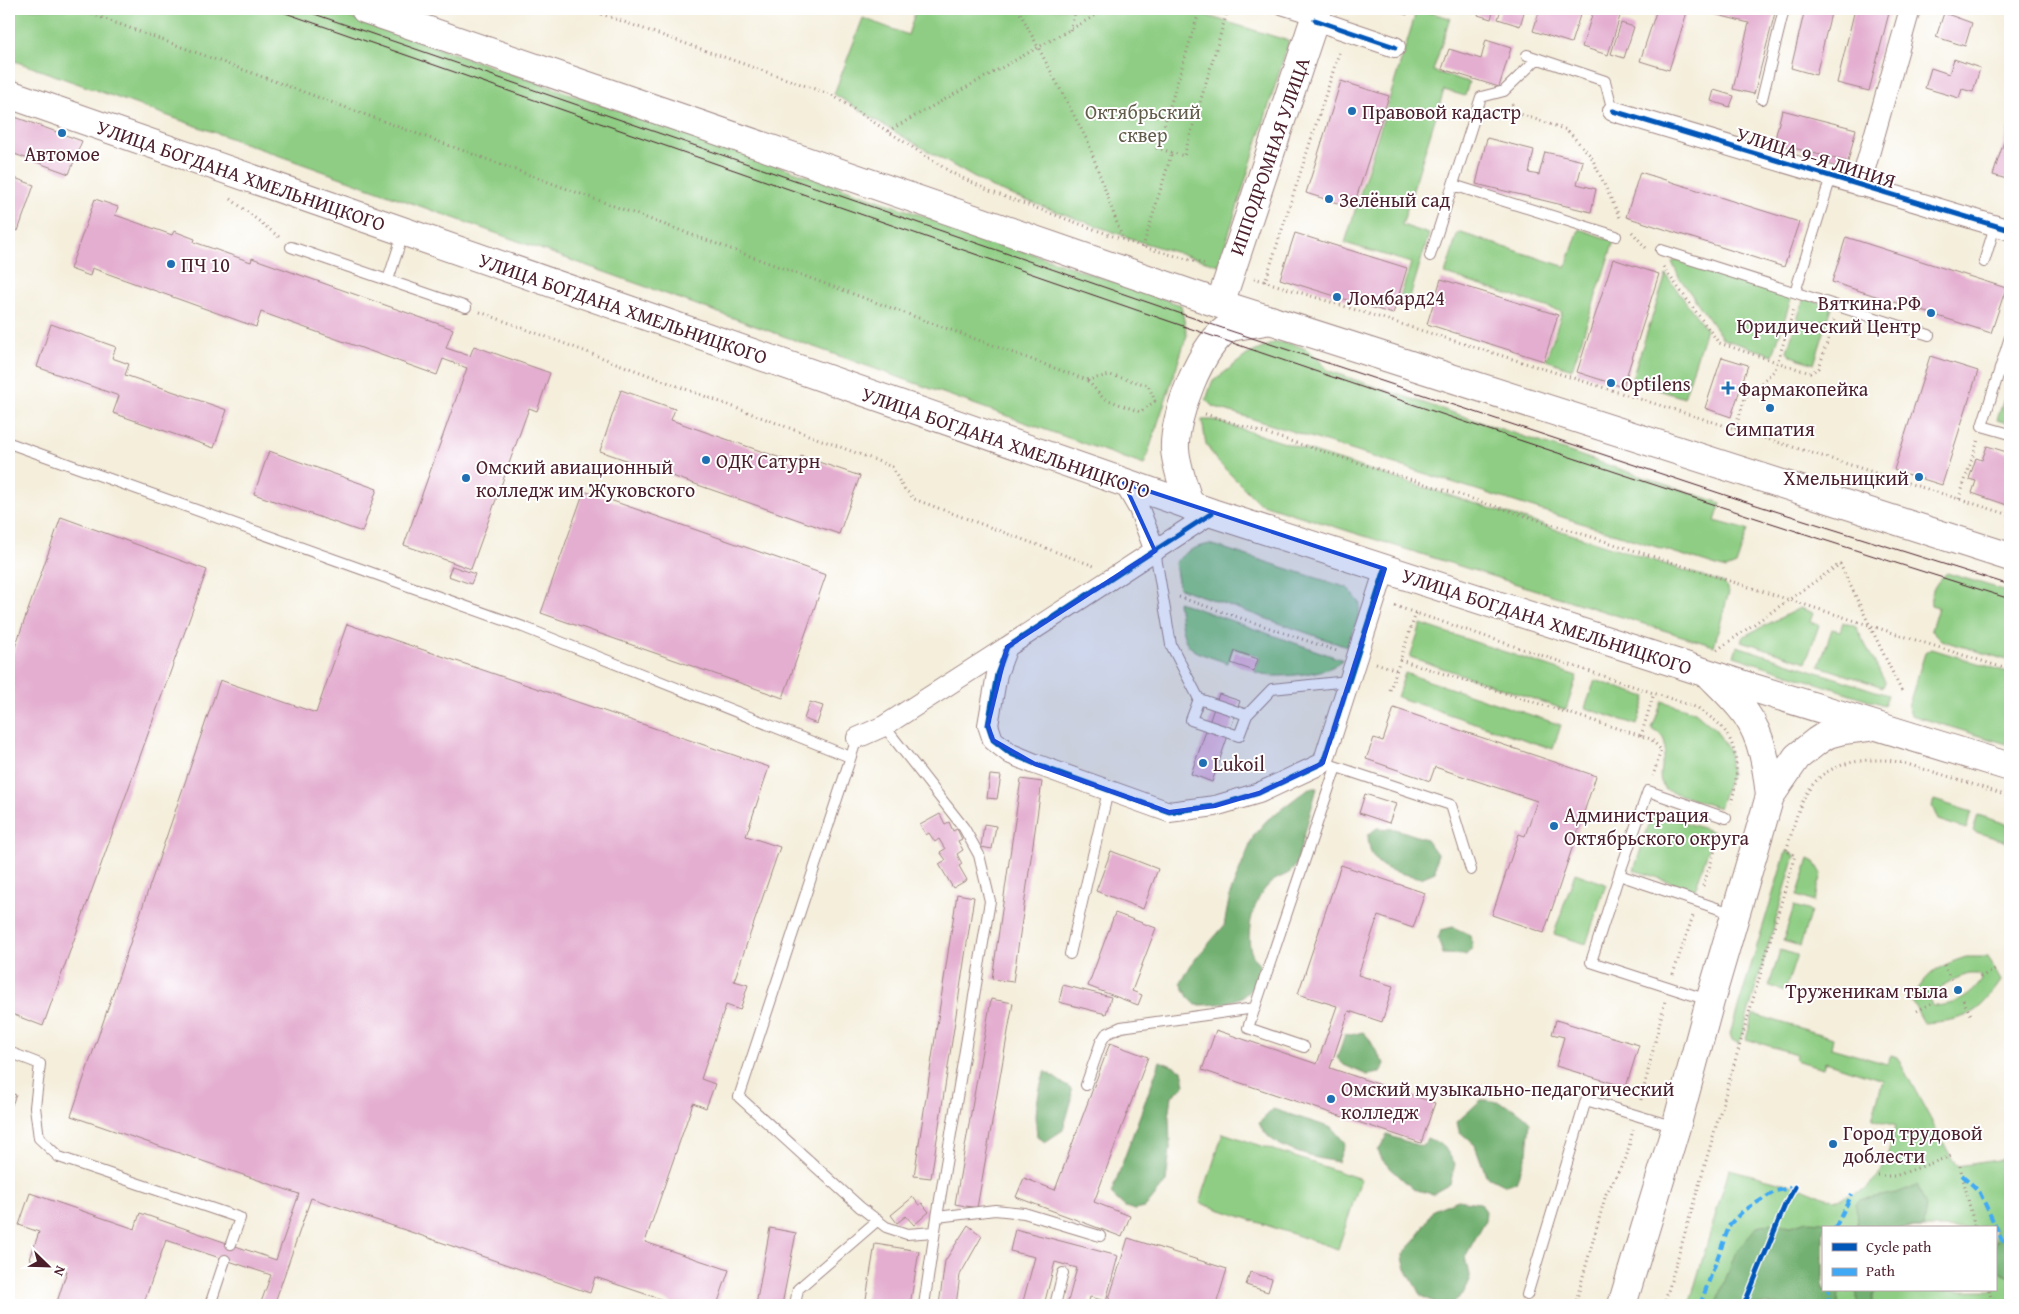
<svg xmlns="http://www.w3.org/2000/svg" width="2019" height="1314" font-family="'Gentium Book Plus',serif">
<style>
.green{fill:#8ecd83;stroke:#6c7657;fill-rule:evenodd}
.forest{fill:#72b071;stroke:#5e684e}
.building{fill:#e4aed0}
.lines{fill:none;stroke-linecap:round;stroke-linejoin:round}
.service-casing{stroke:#9f8683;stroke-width:12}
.minor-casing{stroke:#9f8683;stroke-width:22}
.secondary-casing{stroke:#9f8683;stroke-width:30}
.primary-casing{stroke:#9f8683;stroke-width:30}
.path{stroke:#9f8683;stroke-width:3;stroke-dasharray:1 4;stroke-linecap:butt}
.service{stroke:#fff;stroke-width:10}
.minor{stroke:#fff;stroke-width:20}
.secondary{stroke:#fff;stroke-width:28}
.primary{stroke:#fff;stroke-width:28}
.tram{stroke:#4a1f2b;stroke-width:1}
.quiet{stroke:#3fa9f5;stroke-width:4;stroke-dasharray:8 4;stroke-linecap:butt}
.cycleway-casing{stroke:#fff;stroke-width:8}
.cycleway{stroke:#0057b8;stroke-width:5}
.marked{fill:#1d4ed8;fill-opacity:0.2;stroke:#1d4ed8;stroke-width:4;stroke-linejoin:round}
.poi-dot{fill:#1f6fb2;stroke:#fff;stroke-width:2}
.labels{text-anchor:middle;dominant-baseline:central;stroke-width:4;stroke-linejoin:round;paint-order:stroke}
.park-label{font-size:20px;fill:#625c4a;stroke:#fff}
.poi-label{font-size:20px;fill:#4a1f2b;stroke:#fff;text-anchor:start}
.street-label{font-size:20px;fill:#4a1f2b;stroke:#fff}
</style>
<rect width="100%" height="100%" fill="#fff"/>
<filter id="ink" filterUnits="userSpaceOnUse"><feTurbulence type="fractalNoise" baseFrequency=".02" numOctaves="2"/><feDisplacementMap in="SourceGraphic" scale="10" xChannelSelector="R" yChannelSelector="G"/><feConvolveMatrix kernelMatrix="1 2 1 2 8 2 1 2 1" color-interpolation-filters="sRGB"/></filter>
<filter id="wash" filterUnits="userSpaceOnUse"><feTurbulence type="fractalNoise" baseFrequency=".0096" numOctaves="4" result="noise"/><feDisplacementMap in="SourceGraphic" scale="20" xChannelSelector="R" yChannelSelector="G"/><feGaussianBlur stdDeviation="1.12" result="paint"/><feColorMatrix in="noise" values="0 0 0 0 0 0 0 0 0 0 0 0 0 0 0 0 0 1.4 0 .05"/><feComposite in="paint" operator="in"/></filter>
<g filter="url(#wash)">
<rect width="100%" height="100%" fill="#f4eedb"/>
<path class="green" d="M9,9h316l856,296 6,30 -43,130 -1135,-406z
M916,9h269l104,32 -70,224 -78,-23 -149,-54 -97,-56 -61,-38 29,-76 45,17z
M1417,9l33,9 -17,53 36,11 -4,14 -21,-6 -42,135 27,9 -23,76 -9,-3 14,-44 -66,-20z
M1579,229l35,12 -42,128 -26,-9 16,-48 -117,-38 13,-42 108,35z
M1680,259l112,37 -19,59 -50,-16 -44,-62 -7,-15z
M1666,275l40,54 -22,69 -53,-17z
M1804,298l28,9 -18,57 -23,-8 -4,-5z
M1276,342c29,2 35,9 53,29l392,132 -6,18 33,9 -12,35 -10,4 -514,-163 -6,-6 6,-18 35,-27z
M2010,380v44l-13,-4z
M1202,420h11l511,163 5,9 -15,54 -455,-143 -43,-43 -10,-16z
M1210,544l138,44 12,15 -1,11 -12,33 -168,-59 -4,-25c10,-12 20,-16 35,-19z
M1947,573l63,19v69l-69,-21 -10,-10 7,-23 -7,-2c-2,-13 6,-24 16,-32z
M1178,602l165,58c-13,13 -50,16 -68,16 -7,0 -14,-3 -20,-4l5,-15 -27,-9 -5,15c-46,-15 -43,-13 -50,-61z
M1800,608l13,5 -3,9 9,3 -13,37 -64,-21 2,-5z
M1843,622l13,5 29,55 -2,5 -64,-21 13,-37 8,2z
M1421,624l156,52 -11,34 -156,-53z
M1737,646l151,49 -4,10 -150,-49z
M1932,649l78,24v72l-99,-30 -3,-8 17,-54z
M1405,673l156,52 -8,24 -156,-52z
M1595,680l51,17 -9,28 -52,-17z
M1662,701l33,11 21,18 13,21 2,23 -12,34 -53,-18c-19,-20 17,-46 -14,-61z
M1934,800l38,12 -6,17 -28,-9 -6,-14z
M1653,812l61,20 -19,58 -61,-20z
M1978,815l32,10v18l-37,-12z
M1786,851l9,4 -56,189 -7,-4 -2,-6z
M1809,859l6,3 7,12 -8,28 -17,-6z
M1575,873l31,11 -20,60 -32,-10z
M1794,906l17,5 -11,35 -17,-5z
M1780,950l17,5 -12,36 -16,-5z
M1966,957h22l13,24c-24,35 -35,39 -77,42l-13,-23c17,-28 25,-33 55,-43zM1969,974h9l4,6c-12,18 -27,25 -49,26l-3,-6c9,-15 23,-21 39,-26z
M1753,1014l80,24 -2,10 56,16 4,-9 6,2 59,109 42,-6 12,-5v150h-321l40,-136 73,19 24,10 12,1 26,-9 14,-14 7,-13 11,-37 -24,-7 11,-39 -58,-18 -2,6 -28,-8 1,-6 -50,-15zM1823,1228h172v62h-172z
M1223,1133l138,46 -23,70 -138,-46z"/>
<path class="forest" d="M1309,788h8l-21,77c-6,11 -15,10 -24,17 -18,13 -28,52 -20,72 2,4 6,9 8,13 -2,7 -5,16 -9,22 -12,15 -37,16 -55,16l-8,-8 -7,-14 11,-20 32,-37 6,-32 24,-59 13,-15z
M1377,828l19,1 30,10 11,15 -2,18 -14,6c-29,-7 -52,-8 -53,-43z
M1453,927l17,8 3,12 -7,8 -23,-1 -5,-15 3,-9z
M1363,1032c9,7 13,23 22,32l-5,9 -13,2 -23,-10 -7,-7 8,-24 6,1z
M1160,1061l22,9 3,15 -13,11 -3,21 1,32 -4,33 -21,26 -10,2 -10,-3 -14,-13z
M1045,1071l26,18 1,10 -9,31 -18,12 -8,-6c-3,-23 1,-44 8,-65z
M1481,1100c16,-1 38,9 49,22l-3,31 -11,29 -11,3 -19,-10 -11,-30 -16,-14 -2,-9z
M1273,1109l59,19 13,15 -7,19c-24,-4 -69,-13 -79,-39z
M1387,1135l36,12 4,-9 16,7 12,19 -5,20 -18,10 -19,-5 -30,-28 -5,-10z
M1917,1185l9,20 -3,23h-66l-1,-24 3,-4 38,-7z
M1458,1200l21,3 7,8 -1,10 -20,36 5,23 -6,13 -10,9 -16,2 -18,-9c-6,-14 -17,-25 -17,-41l13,-14 17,-30z
M1807,1221l17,1 6,6h-7v62h16l-1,15h-122l19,-51 22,-28 15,-3 19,3z
M2010,1229v48l-15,-7v-27z
M1857,1290h20l-5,6v9h-15z"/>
<g id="blocks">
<path class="building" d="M1387,9h22l-2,6z
M1459,9h14l-1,4z
M1480,9h14l-3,10 -13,-4z
M1501,9h24l-5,17 -22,-7z
M1540,9h42l-11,34 -38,-12z
M1594,9h14l13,4 -13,42 -26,-8z
M1657,9h31l-19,61 -29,-9z
M1716,9h60l-22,85 -21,-5 16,-66 -35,-9z
M1805,9h27l-16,66 -25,-7z
M1855,9h35l-21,82 -32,-8z
M1944,13l28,10 -7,23 -29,-9z
M1621,23l13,4 -10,31 -13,-4z
M1486,40l25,8 -12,39 -57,-18 7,-20 32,10z
M1954,59l26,9 -7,24 -11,-3 -3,9 -34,-10 6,-20 18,6z
M1341,81l48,15 -36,112 -47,-15z
M1714,90l20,6 -4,11 -19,-6z
M1782,110l74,19 -8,33 -74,-19z
M15,117l67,24 -13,33 -60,-22v-18z
M2010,123v57l-17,-5z
M1487,138l47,12 -5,23 10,2 6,-23 38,9 -6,23 19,5 -5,23 -115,-28z
M1640,172l159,50 -15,45 -158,-50z
M9,176l25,9 -16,46 -9,-4z
M95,199l23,8 -3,8 6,2 51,18 2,-4 21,8 -1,3 57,20 1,-4 201,71 -7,19 24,8 4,-10 76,27 -13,38 -8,-3 -58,161 -67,-24 63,-177 -24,-9 -6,16 -176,-63 -5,15 -164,-59 -2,8 -20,-7z
M1295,233l112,35 -14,46 -113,-35z
M1846,237l160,51 -15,45 -159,-51z
M1613,259l46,15 -36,113 -46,-15z
M1441,279l117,36 -14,46 -117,-37z
M51,324l65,23 -4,11 17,6 -4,11 102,35 -13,38 -101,-35 6,-17 -82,-29z
M1930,356l48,15 -36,114 -48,-15z
M1722,357l26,8 -17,52 -26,-9z
M621,390l54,19 -4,11 127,44 3,-8 59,20 -21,58 -239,-83z
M1987,446l23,7v53l-38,-13 4,-12 -7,-2 7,-21 6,2z
M269,451l108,38 -15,43 -108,-38z
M584,491l242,84 -43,123 -242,-85z
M61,517l146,53 -164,456 -34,-13v-349z
M452,566l23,8 -4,10 -23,-8z
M347,624l422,143 -23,69 34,11 -46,134 14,4 -8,25 -14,-5 -25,74 14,5 -9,24 -13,-5 -48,139 84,28 -12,35h-39l-83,-28 -5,16 -279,-95 -37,107h-14l11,-30 -105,-35 -23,65h-87l11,-34 -37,-12 9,-27 -20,-7 11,-32 105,36 5,-16 136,47 23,-66 -228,-78 149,-436 96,33z
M1235,651l23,8 -4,12 -23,-8z
M1219,694l21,7 -28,81 -21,-8z
M810,702l13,4 -6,18 -13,-5z
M1394,708l202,68 -52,157 -52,-18 27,-81 6,2 12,-35 -102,-34 -5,14 -64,-22 8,-21 9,3z
M990,775l11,1 -4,23 -10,-1z
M1021,779l21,3 -29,200 -21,-3z
M1365,794l31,10 -7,19 -30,-10z
M940,814l5,10 4,-2 4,9 4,-2 5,10 -4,2 5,9 -6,4 5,10 -3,2 8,14 -14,8 -14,-24 7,-4 -6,-8 5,-3 -6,-10 -4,3 -6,-9 -3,2 -6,-10z
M984,824l12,2 -4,23 -11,-2z
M1111,851l47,18 -15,40 -47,-18z
M1341,865l84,28 -12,35 -35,-12 -20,59 35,11 -11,36 -33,-11 -19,57 105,35 -14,40 -219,-73 14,-40 101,34 20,-58 -39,-12z
M957,894l17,3 -43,281 -17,-2z
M1115,913l41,15 -24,63 10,4 -4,10 -50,-19z
M1063,985l48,12 -5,17 -47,-12z
M991,999l22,4 -36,205 -22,-4z
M1556,1020l83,25 -13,42 -70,-21 8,-29 -12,-3z
M1110,1043l38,14 -54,145 36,14 -8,21 -106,-40 8,-19 31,12z
M9,1092l7,3 -7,17z
M913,1197l6,8 3,-2 7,9 -15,13 -8,-9 -9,7 -6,-8z
M968,1225l14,11 -22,39 -4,30h-17l6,-44z
M770,1228l26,5 -14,72h-26z
M1015,1229l103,27 -12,45 -16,-4 -2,8h-21l10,-37 -22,-6 -11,43h-22l13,-48 -25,-6z
M1128,1238l99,31 -11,36h-109z
M875,1244l44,7 -9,54h-45z
M1250,1272l22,7 -4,13 -22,-7z
M289,1301l11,4h-12z"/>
</g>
</g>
<g filter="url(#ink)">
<use href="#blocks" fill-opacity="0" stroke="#9f8683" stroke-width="1"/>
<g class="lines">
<g class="service-casing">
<path id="service" d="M1281,9l32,10
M1527,55l78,26 8,30
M1762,99l22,-90
M1453,185l163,51
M291,247l175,60
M1661,250l268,85
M1430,256l51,-159 23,-6 33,-32
M1984,262l11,-36
M388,280l15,-46
M1795,292l36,-115
M2010,337l-28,89 28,8
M9,443l514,184 327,130
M1155,551l16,94 28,54 48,16
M1199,699l-8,21 48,16 8,-21 25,-26 76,-8
M884,726l80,102 15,27 11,46 -53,316 -13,88
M857,738l-118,359 121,110 26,20 21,7 27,-2
M1331,765l120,40 20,65
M1619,875l29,-84 78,27
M1070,954l38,-163
M1708,1000l-117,-38 28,-87 115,39
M1304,1047l-56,-19 88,-261
M9,1052l31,12 -5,43 4,31 20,19 181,61 -9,26
M1086,1085l15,-43 5,-8 15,-7 134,-19
M937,1217l58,-7 29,3 76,23
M1527,1295l59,-195 89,27
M210,1305l15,-45
M795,1305l3,-16 80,-69
M1055,1305l8,-32"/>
</g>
<g class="minor-casing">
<path id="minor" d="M1315,20l80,27
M1613,111l397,119
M1860,186l50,-177
M1124,483l15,26 16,42
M1212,513l-205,134 -10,27 -9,51 5,15 18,14 24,10 134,48 46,-6 44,-13 64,-30 62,-194
M857,738l27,-12 123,-79"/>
</g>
<g class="secondary-casing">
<path id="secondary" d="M1220,304l98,-295
M1190,506c-6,-18 -13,-37 -15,-56 -2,-32 26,-107 55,-123l41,-7"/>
</g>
<g class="primary-casing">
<path id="primary" d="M365,9l855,295 790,253
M9,94l1203,419 535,173 263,81
M1711,676c12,12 25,24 35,38 17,24 21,54 24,82
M1622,1305l54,-178 34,-126 60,-205 27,-39 20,-16 11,-7 15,-4 25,-3"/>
</g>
<path class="path" d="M78,9l1009,371 23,-5 38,10 7,16 3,1
M587,9l245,86 120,78 40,19 151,55 62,17
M1018,9l70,133 35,98
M1200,9l-43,139 27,8 44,-147
M1070,30l6,-21
M1512,104l5,9 50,17 24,26 30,64
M888,131l219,-122
M231,199l48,38
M1632,232l14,16
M1143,247l29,-95
M1663,267l56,76 91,30 9,-5 15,-48
M1254,278l756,237
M1265,282l75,-232
M480,312l395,148 17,7 10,19 12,13 180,67
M1088,381l15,17 37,14 15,-11
M1205,414l805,256
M1735,429l10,-31 30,-28 19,-61
M1959,499l19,-59
M1179,597l158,54
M1395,606l303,102c7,6 16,11 22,17 20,21 19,53 11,78
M1717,650l123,-86 63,130
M1400,660l251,79 10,11 -8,26
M1376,663l21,7
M1390,690l26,-77
M1641,736l13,-43
M1703,886l18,-53
M1944,965l7,15
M1673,974l20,-58
M1980,977l15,-7
M1963,1000l8,15
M1917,1011l15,-8
M1641,1100l24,-99
M1960,1166l15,62
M1878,1176h17l56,-20
M1989,1290l4,15
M1575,1305l31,-111 20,-36 7,-28
M1664,1305l131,-450 -9,-4c8,-23 12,-51 29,-69 16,-18 44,-23 67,-22 13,0 28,5 41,9 29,8 58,18 87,28"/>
<use href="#service" class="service"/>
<use href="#minor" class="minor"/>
<use href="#secondary" class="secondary"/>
<use href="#primary" class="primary"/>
<path class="tram" d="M274,9c577,201 1153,408 1736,590
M300,9l925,320 509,169 276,87"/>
<path class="quiet" d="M1962,1175l17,16 23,49 8,8
M1835,1228l17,-34
M1700,1305l30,-81 13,-13 33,-20 19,-4
M1828,1305l1,-15"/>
<g class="cycleway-casing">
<path id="cycleway" d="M1315,20l80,27
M1613,111l397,119
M1212,513l-205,134 -10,27 -9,51 5,15 18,14 24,10 134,48 46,-6 44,-13 64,-30 62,-194
M1744,1305l41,-100 10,-18"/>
</g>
<use href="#cycleway" class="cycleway"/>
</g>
</g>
<path class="marked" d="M1124,483l261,86 -62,194 -64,30 -44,13 -46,6 -134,-48 -42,-24 -5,-15 19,-78 148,-96z"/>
<g class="poi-dot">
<circle cx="1352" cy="111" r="5"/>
<circle cx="62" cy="133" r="5"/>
<circle cx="1329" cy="199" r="5"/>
<circle cx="171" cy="264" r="5"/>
<circle cx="1337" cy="297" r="5"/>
<circle cx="1931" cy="313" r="5"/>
<circle cx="1611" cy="383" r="5"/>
<path d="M1725.5 380.5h5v5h5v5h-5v5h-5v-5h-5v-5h5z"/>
<circle cx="1770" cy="408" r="5"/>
<circle cx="706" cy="460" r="5"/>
<circle cx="1919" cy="477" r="5"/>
<circle cx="466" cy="478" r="5"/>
<circle cx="1203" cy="763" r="5"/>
<circle cx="1554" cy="826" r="5"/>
<circle cx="1958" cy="990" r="5"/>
<circle cx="1331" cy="1099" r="5"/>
<circle cx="1833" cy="1144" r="5"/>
</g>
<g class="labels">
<g class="park-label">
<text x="1143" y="111">Октябрьский<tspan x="1143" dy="23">сквер</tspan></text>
</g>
<g class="poi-label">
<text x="1362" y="111">Правовой кадастр</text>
<text x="62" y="153" text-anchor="middle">Автомое</text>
<text x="1339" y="199">Зелёный сад</text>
<text x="181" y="264">ПЧ 10</text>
<text x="1347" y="297">Ломбард24</text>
<text x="1921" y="302" text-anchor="end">Вяткина.РФ<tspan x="1921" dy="23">Юридический Центр</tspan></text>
<text x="1621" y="383">Optilens</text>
<text x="1738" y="388">Фармакопейка</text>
<text x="1770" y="428" text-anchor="middle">Симпатия</text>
<text x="716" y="460">ОДК Сатурн</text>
<text x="476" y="466">Омский авиационный<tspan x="476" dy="23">колледж им Жуковского</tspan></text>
<text x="1909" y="477" text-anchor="end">Хмельницкий</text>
<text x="1213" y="763">Lukoil</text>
<text x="1564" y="814">Администрация<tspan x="1564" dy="23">Октябрьского округа</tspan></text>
<text x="1948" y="990" text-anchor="end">Труженикам тыла</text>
<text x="1341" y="1088">Омский музыкально-педагогический<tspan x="1341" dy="23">колледж</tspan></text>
<text x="1843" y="1132">Город трудовой<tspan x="1843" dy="23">доблести</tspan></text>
</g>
<g class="street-label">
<text transform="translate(1269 156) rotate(-71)">ИППОДРОМНАЯ УЛИЦА</text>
<text transform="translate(1816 157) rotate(17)">УЛИЦА 9-Я ЛИНИЯ</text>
<text transform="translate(241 175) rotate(19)">УЛИЦА БОГДАНА ХМЕЛЬНИЦКОГО</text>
<text transform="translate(623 308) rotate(19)">УЛИЦА БОГДАНА ХМЕЛЬНИЦКОГО</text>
<text transform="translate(1006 442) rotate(19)">УЛИЦА БОГДАНА ХМЕЛЬНИЦКОГО</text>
<text transform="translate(1547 621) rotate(18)">УЛИЦА БОГДАНА ХМЕЛЬНИЦКОГО</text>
</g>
</g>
<rect width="2019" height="1314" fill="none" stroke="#fff" stroke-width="30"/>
<rect x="1822" y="1226" width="175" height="65" fill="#ffffff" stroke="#b7a5aa"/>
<rect x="1832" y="1243" width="25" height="8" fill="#0057b8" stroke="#b7a5aa"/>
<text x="1866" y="1252" font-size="15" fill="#4a1f2b">Cycle path</text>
<rect x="1832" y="1268" width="25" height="8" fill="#3fa9f5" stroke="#b7a5aa"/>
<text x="1866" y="1276" font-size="15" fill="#4a1f2b">Path</text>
<g transform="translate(48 1266) rotate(113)" stroke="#ffffff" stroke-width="4" paint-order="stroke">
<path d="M0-4L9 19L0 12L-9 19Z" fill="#4a1f2b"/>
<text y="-8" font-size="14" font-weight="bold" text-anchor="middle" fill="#4a1f2b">N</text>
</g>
</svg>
